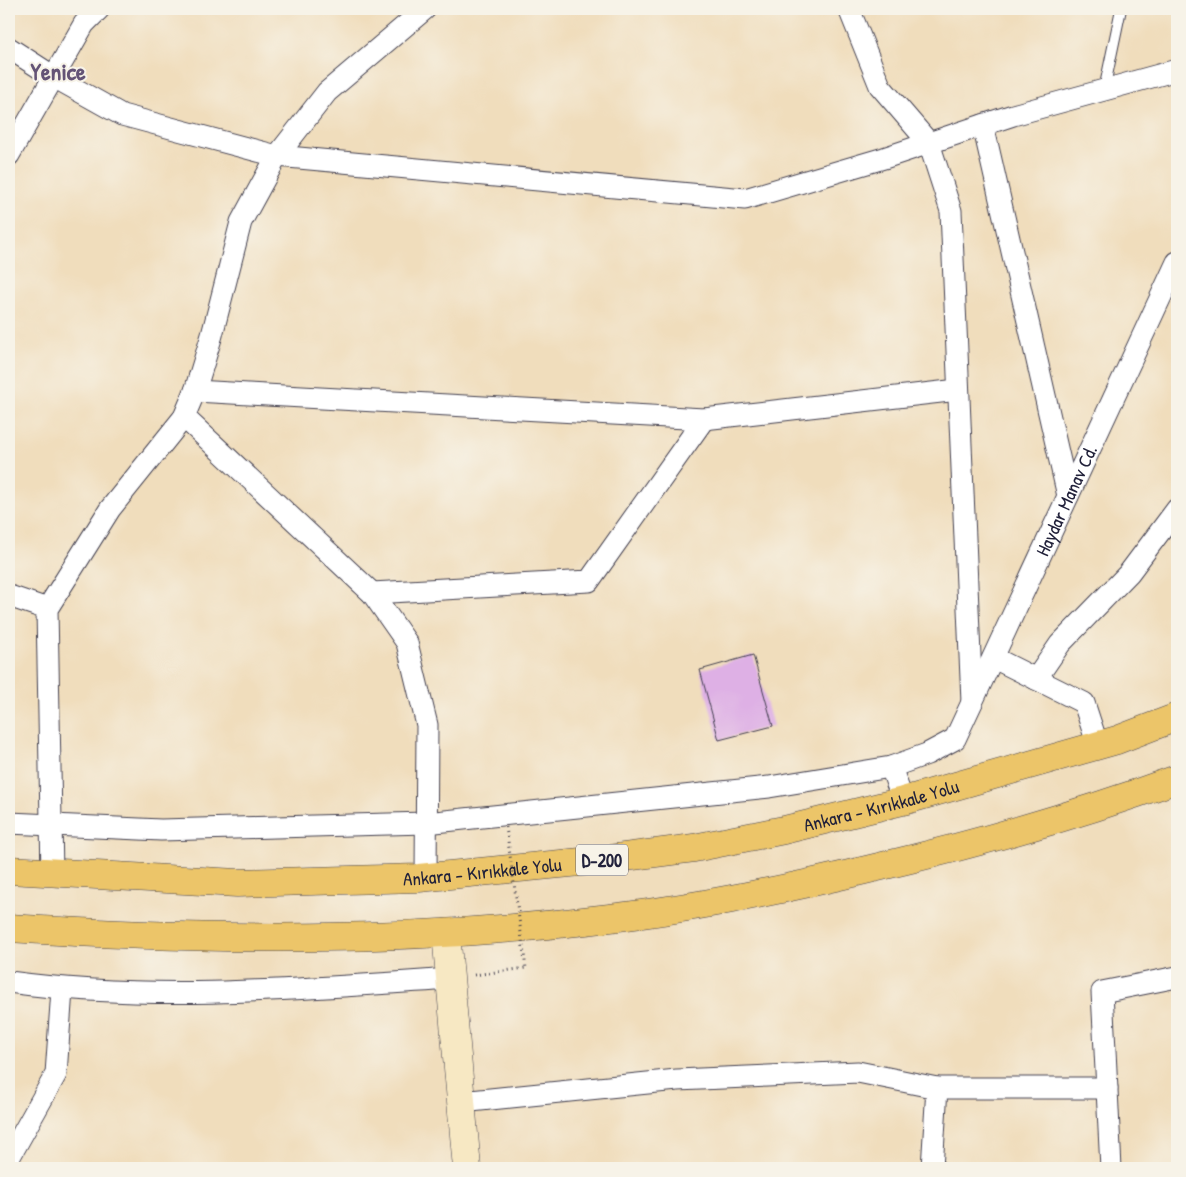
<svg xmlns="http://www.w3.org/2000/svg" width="1186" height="1177" font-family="'Patrick Hand',sans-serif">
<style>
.building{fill:#deb0e5}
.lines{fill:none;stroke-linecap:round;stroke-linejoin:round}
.lane-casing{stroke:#413e4e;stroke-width:12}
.street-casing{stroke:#413e4e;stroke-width:23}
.secondary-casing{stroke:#413e4e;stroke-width:29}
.highway-casing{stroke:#413e4e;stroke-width:29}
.path{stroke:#413e4e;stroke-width:3;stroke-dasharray:1 4;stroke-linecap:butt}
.lane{stroke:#fff;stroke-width:10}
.street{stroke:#fff;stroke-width:21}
.secondary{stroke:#f7e8c3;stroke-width:28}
.highway{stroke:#ecc569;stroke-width:28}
.path-bridge{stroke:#413e4e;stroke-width:3;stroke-dasharray:1 4;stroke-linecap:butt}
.labels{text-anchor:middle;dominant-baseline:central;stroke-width:4;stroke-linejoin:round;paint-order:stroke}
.shield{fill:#f7f3e8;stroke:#62616f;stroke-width:1}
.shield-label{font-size:18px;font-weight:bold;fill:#22223b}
.street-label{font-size:19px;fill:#22223b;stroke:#f7f3e8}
.district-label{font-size:24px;font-weight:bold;fill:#645476;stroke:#f7f3e8}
</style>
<rect width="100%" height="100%" fill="#f7f3e8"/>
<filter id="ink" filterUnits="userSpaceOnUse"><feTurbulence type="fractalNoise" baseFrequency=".02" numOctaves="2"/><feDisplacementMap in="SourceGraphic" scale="10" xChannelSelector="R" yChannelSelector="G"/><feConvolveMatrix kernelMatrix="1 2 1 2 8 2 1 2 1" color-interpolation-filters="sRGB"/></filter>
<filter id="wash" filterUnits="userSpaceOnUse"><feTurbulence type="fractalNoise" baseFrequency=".0096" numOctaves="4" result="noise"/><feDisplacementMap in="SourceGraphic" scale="20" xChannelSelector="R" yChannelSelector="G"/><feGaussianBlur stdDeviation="1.12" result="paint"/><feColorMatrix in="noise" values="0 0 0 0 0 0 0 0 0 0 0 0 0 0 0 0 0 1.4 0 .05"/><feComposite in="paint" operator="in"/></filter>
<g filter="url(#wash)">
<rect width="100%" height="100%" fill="#f0ddbc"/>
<g id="blocks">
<path class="building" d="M753,655l20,71 -54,14 -19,-70z"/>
</g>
</g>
<g filter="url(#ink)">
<use href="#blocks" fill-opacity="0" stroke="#413e4e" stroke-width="1"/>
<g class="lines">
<g class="lane-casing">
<path id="lane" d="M1104,90l17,-81"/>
</g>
<g class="street-casing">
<g id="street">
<path d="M849,9l31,77 49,57 22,68 21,491"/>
<path d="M9,48l45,29 68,38 155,41 468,43 139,-41 129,-43 164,-45"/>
<path d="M983,125l85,371"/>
<path d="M9,155l75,-131 15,-15"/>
<path d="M195,391l509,28 254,-29"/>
<path d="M184,417l188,176 35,50 20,82 -1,152"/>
<path d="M372,593l217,-12 115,-162"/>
<path d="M9,596l38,13"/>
<path d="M994,658l90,45 14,43"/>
<path d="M1036,679l24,-35 69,-71 48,-64"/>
<path d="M891,767l12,34"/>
<path id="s1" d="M9,823l152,7 265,-7 343,-36 122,-20 36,-13 28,-15 222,-477"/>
<path d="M52,874l-5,-265 63,-100 74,-92 11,-26 17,-56 29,-113 36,-66 50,-64 98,-83"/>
<path d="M9,982c146,20 295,7 441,-3"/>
<path d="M461,1102l216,-22 181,-8 79,16"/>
<path d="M9,1158l47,-84 6,-84"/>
<path d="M932,1168l5,-80h170"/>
<path d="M1111,1168l-9,-176 75,-15"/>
</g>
</g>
<g class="secondary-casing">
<path id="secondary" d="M446,933l21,235"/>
</g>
<g class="highway-casing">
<g id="highway">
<path id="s2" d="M9,870l228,13 182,-5 182,-18 93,-12 90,-18 119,-29 214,-61 60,-23"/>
<path d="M9,928c200,13 402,15 601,-10 89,-10 177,-29 264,-50 102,-24 204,-53 303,-89"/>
</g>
</g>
<path class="path" d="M474,975l52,-7"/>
<use href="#lane" class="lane"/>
<use href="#street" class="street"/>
<use href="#secondary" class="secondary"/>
<use href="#highway" class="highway"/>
<path class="path-bridge" d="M506,827l20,141"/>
</g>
</g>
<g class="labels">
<rect class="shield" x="576" y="844.5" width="52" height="31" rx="4"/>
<g class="shield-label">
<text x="602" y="860">D-200</text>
</g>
<g class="street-label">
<text stroke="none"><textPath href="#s1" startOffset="1219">Haydar Manav Cd.</textPath></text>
<text stroke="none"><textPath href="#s2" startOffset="879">Ankara - Kırıkkale Yolu</textPath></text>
<text stroke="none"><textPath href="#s2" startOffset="474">Ankara - Kırıkkale Yolu</textPath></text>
</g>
<g class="district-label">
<text x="58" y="71">Yenice</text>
</g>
</g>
<rect width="1186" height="1177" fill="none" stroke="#f7f3e8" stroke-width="30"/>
</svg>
